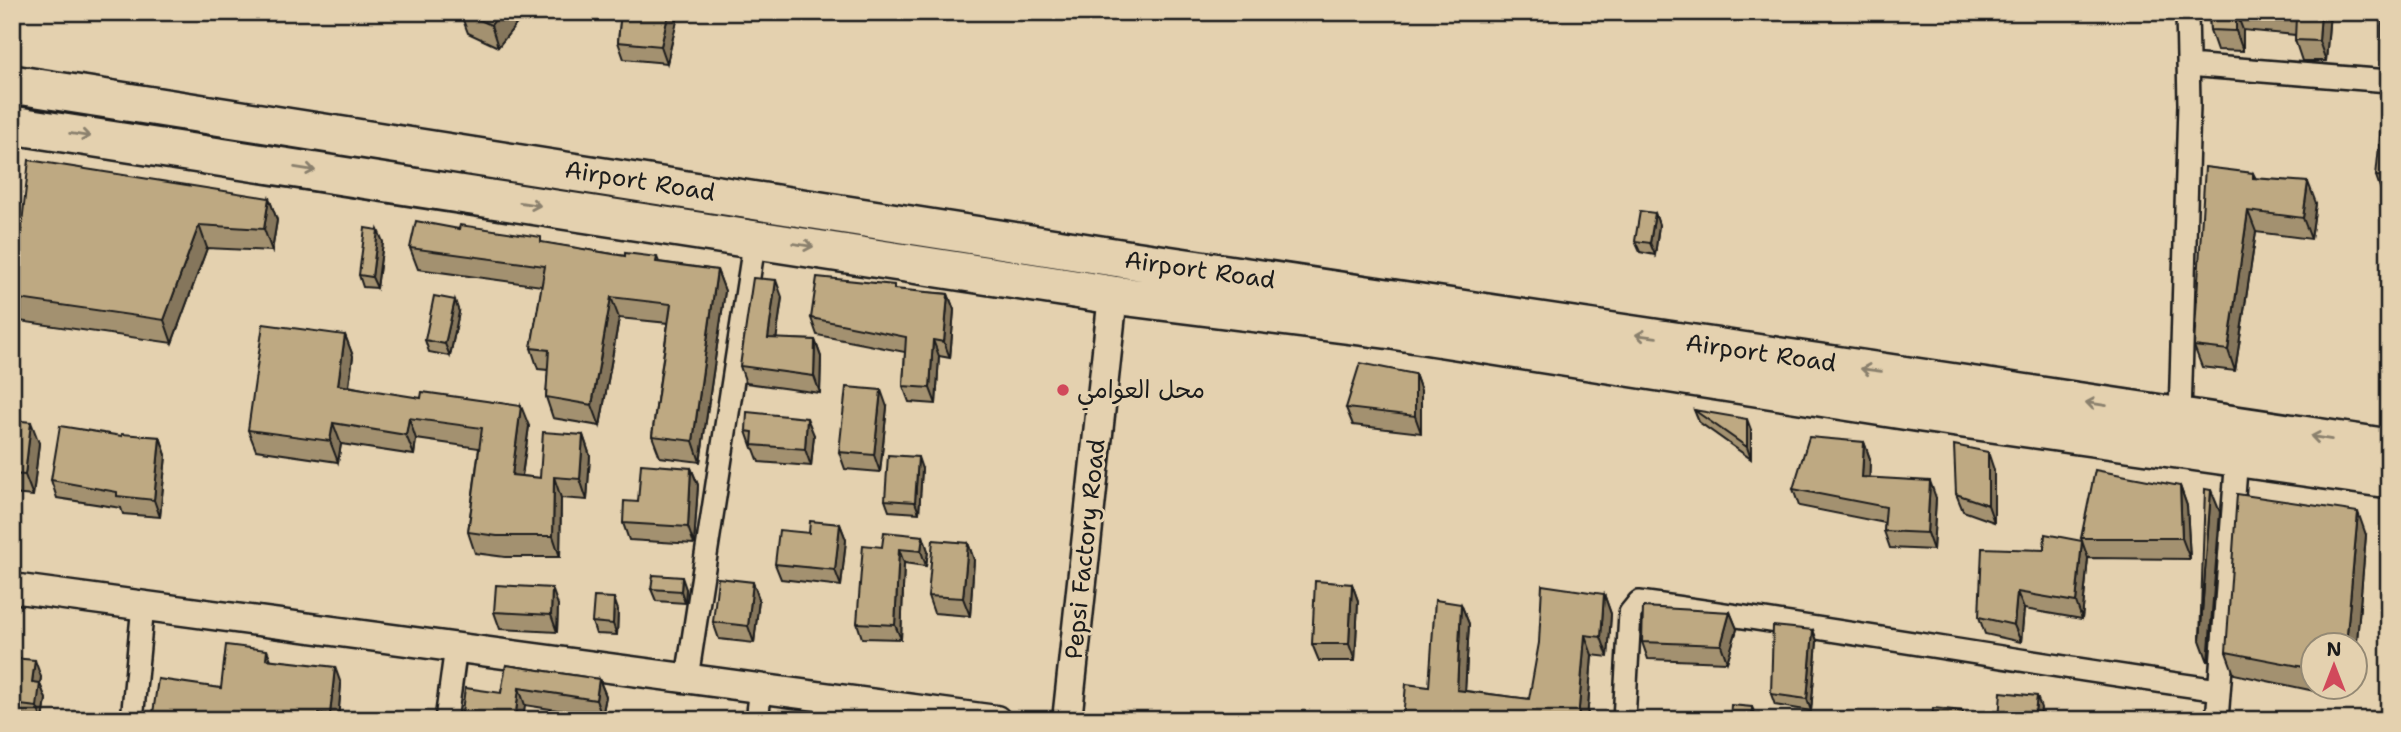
<svg xmlns="http://www.w3.org/2000/svg" width="2401" height="732" font-family="'Shantell Sans','Playpen Sans Arabic',sans-serif">
<style>
.lines{fill:none;stroke-linecap:round;stroke-linejoin:round}
.street-casing{stroke:#1c1c1c;stroke-width:26}
.secondary-casing{stroke:#1c1c1c;stroke-width:33}
.highway-casing{stroke:#1c1c1c;stroke-width:42}
.street{stroke:#e4d1af;stroke-width:21}
.secondary{stroke:#e4d1af;stroke-width:28}
.highway{stroke:#e4d1af;stroke-width:37}
.wall{fill:#a39170;stroke:#1c1c1c;stroke-width:2}
.shaded-wall{fill:#85765b;stroke:#1c1c1c;stroke-width:2}
.building{fill:#bea982;stroke:#1c1c1c;stroke-width:2}
.oneway{stroke:#8a806d}
.poi-dot{fill:#d1495b;stroke:#e4d1af;stroke-width:2.5}
.labels{text-anchor:middle;dominant-baseline:central;stroke-width:6;stroke-linejoin:round;paint-order:stroke}
.street-label{font-size:24px;fill:#1c1c1c;stroke:#e4d1af}
.poi-label{font-size:24px;fill:#1c1c1c;stroke:#e4d1af;text-anchor:start}
</style>
<rect width="100%" height="100%" fill="#e4d1af"/>
<filter id="ink" filterUnits="userSpaceOnUse"><feTurbulence type="fractalNoise" baseFrequency=".0143" numOctaves="2"/><feDisplacementMap in="SourceGraphic" scale="14" xChannelSelector="R" yChannelSelector="G"/><feConvolveMatrix kernelMatrix="1 2 1 2 8 2 1 2 1" color-interpolation-filters="sRGB"/></filter>
<g filter="url(#ink)">
<g class="lines">
<g class="street-casing">
<path id="street" d="M2188,65l201,16
M2180,416l9,-312 -2,-92
M687,678l68,-440
M132,720l11,-115
M446,720l10,-73
M757,720l4,-32
M1624,720l6,-107 9,-11c194,26 387,61 580,88
M2217,720l20,-264"/>
</g>
<g class="secondary-casing">
<path id="secondary" d="M12,588l984,132
M1067,720l46,-425"/>
</g>
<g class="highway-casing">
<path id="highway" d="M12,84l1114,175 1263,189
M12,125l1101,170 279,35 530,83 467,66"/>
</g>
<use href="#street" class="street"/>
<use href="#secondary" class="secondary"/>
<use href="#highway" class="highway"/>
</g>
<path class="wall" d="M460,12h66l-28,35 -30,-14z
M621,12h58l-12,51 -43,-4 -6,-17z
M2209,12h121l-4,49h-24l-7,-21v-5l-52,-5v21l-26,-1 -7,-20z
M2389,12v53h-2l-5,-12z
M2389,117v77l-7,-1 -6,-17z
M2253,173l3,6 60,24 -5,36 -55,-7 -21,139 -33,-4 -8,-21z
M269,198l8,22 -5,31 -65,-3 -35,95 -160,-23v-88h9z
M1655,213l4,12 -4,30 -15,-3 -5,-11z
M459,229l166,27 32,1 2,5 58,8 8,21 -25,171 -40,-5 -8,-21 16,-113 -49,-5 -19,108 -47,-8 -7,-21 2,-27 -10,-1 -7,-21 11,-62 -124,-17 -8,-21z
M383,242l-6,46 -14,-1 -4,-12z
M895,290l53,4 6,16 -4,48 -11,-2 -3,48 -27,-2 -6,-16 2,-34 -88,-17 -6,-17z
M782,297l-6,42 39,1 6,17 -1,36 -74,-10 -6,-17z
M459,312l-9,44 -21,-4 -4,-12z
M345,335l8,21 -4,30 180,40 -7,50 18,2 43,-43 7,21 -3,44 -26,-2 -1,59h-55l-30,-4 -7,-21 11,-84 -63,-9 -2,16 -73,-11 -3,18 -82,-12 -8,-20z
M1415,374l6,17v42l-68,-8 -7,-17z
M887,407l-7,65 -35,-3 -6,-17z
M1694,410l57,20v29l-52,-37z
M12,420l27,23 -6,53 -21,-2z
M746,431l68,4 -3,31 -52,-4 -5,-13 -2,-1z
M122,436l38,1 6,18 -6,62 -37,-3 -2,-6 -64,-10 -6,-18z
M1864,442l6,17 -1,19 67,20 -3,52 -43,-2 -6,-17 1,-8 -86,-17 -6,-17z
M691,468l7,17 -4,59 -65,-4 -6,-17z
M922,469l-3,44 -30,-2 -4,-11z
M1994,470v52l-31,-11 -7,-17z
M2180,486l7,20 3,53 -102,-1 -6,61 -58,-10 -3,33 -36,-8 -6,-17 65,-67 38,-9 -1,-3z
M840,524l6,16 -5,46 -60,-7 -6,-15 34,-31z
M2366,535l-10,117v-7h-42v42h38v6l-33,-1 -85,-18 -8,-22z
M923,536l5,15 -2,15 -22,-3 -3,76 -39,-1 -5,-15 25,-76z
M968,543l6,17 -4,56 -36,-3 -6,-17z
M1352,584l6,17 -3,60h-36l-7,-17z
M651,589h35l-1,14 -29,-2z
M1604,594l7,20 -3,43 -16,-2 -5,65h-184l26,-33 32,-83 8,20 -4,67 64,8z
M759,599l-5,44 -35,-4 -6,-17z
M558,605l-1,27 -57,-3 -6,-17z
M618,610l-1,25 -21,-1 -4,-12z
M1730,612l7,17 -10,33 -79,-3 -6,-17z
M1813,630l4,11 -6,70 -36,-6 -4,-11z
M12,658l29,19 -1,7 6,15 -3,21h-31z
M271,660l70,24 -3,36h-186l69,-32z
M506,665l93,14 7,17 -4,21 -77,-12 -24,-12z"/>
<path class="shaded-wall" d="M501,12h25l-28,35 -7,-22z
M669,12h10l-12,51 -6,-17z
M2236,12l7,18v21l-7,-20z
M2321,12h9l-4,49 -7,-20z
M2308,182l8,21 -5,36 -8,-21z
M269,198l8,22 -5,31 -8,-22z
M2248,211l8,21 -21,139 -7,-21z
M1655,213l4,12 -4,30 -5,-12z
M199,225l8,23 -35,95 -8,-23z
M378,230l5,12 -6,46 -5,-11z
M717,270l8,21 -25,171 -7,-21z
M776,280l6,17 -8,59 -6,-18z
M948,294l6,16 -4,48 -6,-16z
M611,297l8,21 -19,108 -8,-21z
M455,300l4,12 -9,44 -5,-12z
M345,335l8,21 -7,50 -8,-21z
M815,340l6,17 -1,36 -6,-17z
M933,340l6,16 -3,48 -6,-16z
M1415,374l6,17v42l-6,-17z
M881,390l6,17 -7,65 -6,-17z
M521,406l8,20 -10,70 -7,-21z
M409,418l7,21 -2,16 -8,-20z
M807,418l7,17 -3,31 -6,-17z
M1747,419l4,11v29l-4,-12z
M31,422l8,21 -6,53 -8,-21z
M333,423l8,21 -3,18 -8,-21z
M583,435l7,21 -3,44 -7,-21z
M160,437l6,18 -6,62 -6,-17z
M1864,442l6,17 -1,36 -7,-18z
M1988,452l6,18v52l-6,-17z
M918,457l4,12 -3,44 -4,-11z
M691,468l7,17 -4,59 -6,-17z
M554,477l7,21 -1,59 -7,-21z
M1930,481l6,17 -3,52 -6,-17z
M2180,486l7,20 3,53 -8,-21z
M2211,490l9,22 -12,150 -8,-22z
M2358,512l8,23 -10,117v-7h-10z
M840,524l6,16 -5,46 -6,-16z
M923,536l5,15 -2,15 -5,-15z
M2082,541l6,17 -6,61 -6,-17z
M968,543l6,17 -4,56 -7,-18z
M899,549l5,14 -3,76 -6,-14z
M682,577l4,12 -1,14 -4,-12z
M753,582l6,17 -5,44 -6,-17z
M1352,584l6,17 -3,60 -6,-17z
M552,588l6,17 -1,27 -6,-17z
M2017,592l7,17 -3,33 -7,-17z
M1604,594l7,20 -3,43 -7,-20z
M614,598l4,12 -1,25 -4,-11z
M1461,604l8,20 -5,86 -7,-20z
M1730,612l7,17 -10,33 -6,-17z
M1813,630l4,11 -6,70 -4,-12z
M1585,635l7,20 -5,65h-9z
M267,650l7,17 -8,-8z
M35,660l6,17 -1,7 6,15 -3,21h-1l-5,-13 -5,-25z
M335,667l6,17 -3,36h-6l-2,-6z
M599,679l7,17 -4,21 -6,-17z
M519,688l6,17 -2,15h-8z
M2037,696l4,12 -1,12h-6z
M1752,707l5,12v1h-5z"/>
<path class="building" d="M462,12h39l-10,13z
M621,12h48l-8,34 -43,-4z
M2209,12h27v19l-26,-1z
M2259,12h62l-2,29 -24,-1 1,-24z
M2382,12h7v42l-7,-1z
M2382,117h7v60l-13,-1z
M29,160l240,38 -5,31 -65,-4 -35,95 -152,-22v-66h9z
M2205,167l48,6v5l55,4 -5,36 -55,-7 -20,139 -34,-4z
M1640,211l15,2 -5,30 -15,-2z
M416,221l43,8 1,-4 81,12v5l84,14v-3l32,4 -1,5 61,8 -24,171 -41,-5 19,-132 -60,-7 -19,108 -46,-8 3,-47 -18,-2 14,-82 -135,-18z
M365,228l13,2 -6,47 -13,-2z
M817,277l77,8v4l54,5 -4,48 -11,-2 -3,48 -27,-2 3,-49 -95,-19z
M753,278l23,2 -8,58 47,2 -1,36 -74,-10z
M434,296l21,4 -10,44 -20,-4z
M263,324l82,11 -7,50 83,13 1,-6 99,14 -9,69 28,3 3,-46 40,3 -3,44 -26,-2 -1,59h-56l-29,-4 14,-104 -73,-10 -3,17 -73,-12 -3,18 -82,-11z
M1360,363l55,11v42l-69,-8z
M846,387l35,3 -7,65 -35,-3z
M1694,410l53,9v28z
M747,412l60,6 -2,31 -53,-4 1,-13 -7,-1z
M12,420l19,2 -6,53 -13,-1z
M60,426l62,10v-2l38,3 -6,63 -37,-4v-4l-66,-12z
M1809,437l55,5 -2,35 68,4 -3,52 -43,-2 2,-24 -93,-18z
M1954,445l34,7v53l-32,-11z
M888,455l30,2 -3,45 -30,-2z
M641,464l50,4 -3,59 -65,-4 1,-22 14,1z
M2095,470l85,16 2,52h-101z
M2205,489l6,1 -11,150 2,-60z
M2237,494l121,18 -12,133h-32v24l-88,-17z
M810,521l30,3 -5,46 -60,-6 4,-34 30,3z
M884,532l39,4 -2,15 -22,-2 -4,76 -38,-2 6,-78 19,2z
M2045,534l37,7 -6,61 -59,-10 -3,33 -35,-8 3,-69 62,2z
M933,540l35,3 -5,55 -35,-2z
M653,575l29,2 -1,14 -30,-2z
M718,578l35,4 -5,44 -35,-4z
M1315,581l37,3 -3,60h-37z
M496,585l56,3 -1,27 -57,-3z
M1542,585l62,9 -3,43 -16,-2 -7,85h-175l3,-36 23,3 6,-87 26,4 -4,86 72,9 10,-56z
M594,597l20,1 -1,26 -21,-2z
M1643,607l87,5 -9,33 -79,-3z
M1773,626l40,4 -6,69 -36,-5z
M226,645l41,5 -1,9 69,8 -5,47 -11,-1v7h-167l6,-41 63,9z
M12,658l23,2 -3,22 8,1 -3,24 -25,-3z
M506,665l93,14 -3,21 -77,-12 -4,32h-54l4,-32 36,5z
M2001,692l36,4 -3,24h-35z
M1731,705l21,2v13h-22z
M1933,708l30,3 -1,9h-30z"/>
<defs><path id="oneway-shaft" d="M-6 0H5M1.5-3L5.5 0L1.5 3" fill="none" stroke-width="1.6" stroke-linecap="round" stroke-linejoin="round" transform="scale(1.75)"/></defs>
<g class="oneway">
<use href="#oneway-shaft" transform="translate(80 135) rotate(9)"/>
<use href="#oneway-shaft" transform="translate(305 169) rotate(9)"/>
<use href="#oneway-shaft" transform="translate(530 204) rotate(9)"/>
<use href="#oneway-shaft" transform="translate(803 245) rotate(9)"/>
<use href="#oneway-shaft" transform="translate(1646 336) rotate(-172)"/>
<use href="#oneway-shaft" transform="translate(1871 370) rotate(-172)"/>
<use href="#oneway-shaft" transform="translate(2096 404) rotate(-171)"/>
<use href="#oneway-shaft" transform="translate(2321 438) rotate(-171)"/>
</g>
</g>
<circle class="poi-dot" cx="1063" cy="390" r="7"/>
<g class="labels">
<g class="street-label">
<text transform="translate(640 181) rotate(9)">Airport Road</text>
<text transform="translate(1200 270) rotate(8)">Airport Road</text>
<text transform="translate(1761 353) rotate(8)">Airport Road</text>
<text transform="translate(1085 549) rotate(-84)">Pepsi Factory Road</text>
</g>
<g class="poi-label">
<text x="1077" y="390">محل العوامي</text>
</g>
</g>
<rect width="2401" height="732" fill="none" stroke="#e4d1af" stroke-width="42"/>
<rect x="21" y="21" width="2359" height="690" fill="none" stroke="#1c1c1c" stroke-width="2.5" filter="url(#ink)"/>
<g transform="translate(2334 666)"><circle r="33" fill="#e4d1af" stroke="#948974" stroke-width="2"/>
<path d="M0-5L12 26L0 18L-12 26Z" fill="#d1495b"/>
<text y="-10" font-size="19" font-weight="bold" text-anchor="middle" fill="#1c1c1c">N</text>
</g>
</svg>
